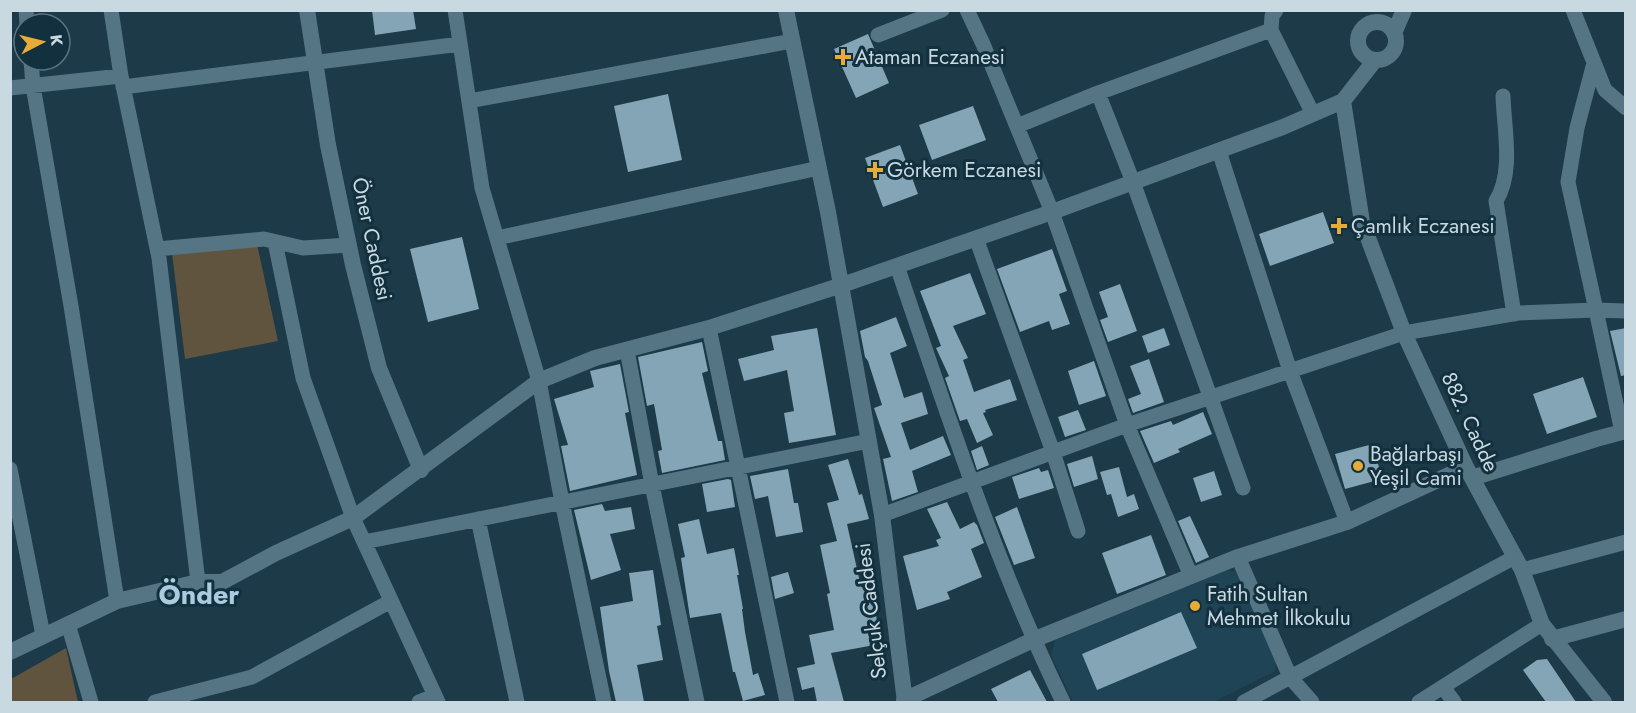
<svg xmlns="http://www.w3.org/2000/svg" width="1636" height="713" font-family="Jost,sans-serif">
<style>
.built{fill:#1e4456}
.green{fill:#61543f}
.building{fill:#84a5b6}
.lines{fill:none;stroke-linecap:round;stroke-linejoin:round}
.minor{stroke:#557484;stroke-width:15}
.tertiary{stroke:#557484;stroke-width:16}
.poi-dot{fill:#e7ac37;stroke:#12303d;stroke-width:2}
.labels{text-anchor:middle;dominant-baseline:central;stroke-width:6;stroke-linejoin:round;paint-order:stroke}
.poi-label{font-size:21px;fill:#c9d9e2;stroke:#12303d;text-anchor:start}
.street-label{font-size:21px;fill:#c9d9e2;stroke:#12303d}
.district-label{font-size:27px;font-weight:bold;fill:#abccde;stroke:#12303d}
</style>
<rect width="100%" height="100%" fill="#1c3a48"/>
<path class="built" d="M1227,570l10,2 39,90 -1,9 -61,31h-141l-22,-47 4,-15z"/>
<path class="green" d="M257,244l21,97 -93,18 -13,-106z
M66,648l12,54h-67v-23z"/>
<path class="building" d="M372,10h41l3,19 -41,6z
M868,34l21,49 -33,15 -22,-49z
M668,94l14,66 -54,12 -14,-66z
M973,106l13,34 -54,20 -13,-35z
M900,145l18,49 -35,13 -18,-49z
M1323,212l11,31 -64,23 -11,-32z
M462,237l17,72 -51,13 -18,-73z
M1052,249l15,42 -8,3 11,30 -18,6 -3,-9 -29,11 -23,-63z
M970,273l16,41 -33,12 15,32 -5,2 11,32 36,-13 7,21 -32,10 1,2 -3,1 10,22 -16,8 -10,-24 -7,2 -15,-43 4,-2 -13,-28 5,-2 -21,-55z
M1120,284l17,47 -29,11 -8,-22 8,-3 -9,-25z
M896,317l11,29 -17,7 14,45 18,-6 6,22 -27,9 9,27 33,-14 8,19 -39,16 6,21 -26,9 -9,-42 8,-2 -17,-49 8,-3 -14,-44 -3,-4 -5,-26z
M817,328l19,107 -47,8 -5,-30 10,-2 -7,-41 -43,11 -6,-22 36,-9 -3,-14z
M1164,328l6,17 -22,8 -6,-17z
M1626,328v47l-5,1 -11,-45z
M702,342l6,29 -6,2 16,68h4l3,19 -63,13 -4,-22 4,-1 -8,-46 -7,2 -9,-49z
M1149,359l15,43 -31,11 -5,-14 13,-5 -11,-28z
M1094,361l12,35 -27,9 -11,-34z
M620,364l9,48 -4,1 12,62 -67,16 -9,-45 7,-1 -14,-46 40,-12 -4,-16z
M1583,377l14,40 -50,17 -14,-40z
M1078,410l8,20 -21,7 -7,-20z
M1203,412l9,22 -34,15 2,3 -26,11 -14,-32 31,-10 2,4z
M1373,444l9,35 -37,10 -10,-35z
M982,446l7,19 -12,5 -6,-19z
M1092,456l6,23 -24,8 -7,-23z
M848,459l11,36 3,-1 7,25 -22,5 14,63 11,-2 8,59 -49,9 13,49h-27l-3,-15 -12,3 -5,-22 18,-4 -6,-29 25,-5 -7,-36 3,-1 -10,-48 17,-4 -10,-38 12,-3 -11,-35z
M1119,467l8,30 7,-3 5,15 -21,8 -7,-23 -4,1 -7,-23z
M1039,468l2,4 7,-2 6,18 -35,11 -7,-22z
M788,469l6,34h4l5,29 -27,5 -8,-41 -13,3 -5,-23z
M1214,471l8,24 -21,7 -8,-24z
M728,479l3,1 4,27 -28,5 -5,-28z
M947,502l13,27 14,-7 3,3 7,18 -13,6 11,28 -35,15 3,7 -33,11 -14,-54 36,-10 -3,-6 5,-2 -14,-29z
M602,504l3,7 26,-4 4,22 -25,5 11,36 -30,10 -17,-70z
M1017,507l18,51 -21,7 -19,-48z
M1190,516l19,41 -13,6 -18,-42z
M699,519l8,35 27,-6 5,27h-2l6,34h-1l3,23 8,43 5,-2 7,22 -22,6 -8,-29h-2l-12,-59 -31,5 -9,-60 4,-1 -7,-33z
M1151,535l15,40 -49,19 -15,-41z
M653,570l8,55 -4,1 6,34 -26,5 7,37h-28l-7,-31 -9,-64 33,-6 -4,-28z
M788,572l6,21 -19,6 -4,-22z
M1181,612l16,36 -100,42 -15,-36z
M1547,659l29,43h-30l-23,-32 14,-10z
M1030,670l17,32h-49l-7,-13z"/>
<g class="lines">
<path class="minor" d="M26,10l1,14
M111,10l10,66 38,182 39,324
M455,10l27,178 57,193 23,121 42,200
M967,10l16,34 69,168 75,213 64,151
M1276,10l-4,6 -1,14 42,84
M1573,10l32,80 21,18
M878,35l64,-25
M31,60l2,26 38,220 46,295
M1594,63l-17,65 -9,54 28,128 30,1
M123,87l337,-43
M10,88l111,-12
M1098,93l35,89 110,306
M1503,96c1,33 11,76 -7,105l18,113
M469,101l323,-60
M1017,126l81,-33 173,-63
M1219,151l71,220 57,151
M497,238l322,-70
M976,238l77,214 25,79
M275,242l28,136 50,140 85,184
M157,249l107,-10 39,9 46,-3
M897,266c50,147 98,296 166,436
M709,328l78,374
M627,350l25,135 45,217
M10,469l33,166
M882,515l245,-90 277,-92 114,-20 78,-3 26,122
M478,519l39,183
M364,542l505,-101
M1238,557l52,120 22,25
M1522,570l104,-28
M68,624l23,78
M1443,687l11,15
M155,702l97,-25 139,-76
M419,702l15,-6
M1244,702l271,-145
M1419,702l123,-78"/>
<path class="tertiary" d="M307,10l21,135 25,120 26,103 42,102
M786,10l42,202 54,303 23,187
M1358 41a19 19 0 1 1 38 0a19 19 0 1 1-38 0Z
M1394,33l10,-23
M1343,101l19,121 42,111 62,134 56,103 20,54 62,78
M1472,478l124,-39 30,-8
M1552,639l74,-20
M10,652l107,-51 81,-19h24l54,-29 77,-35 186,-137 56,-23 114,-30 133,-43 210,-73 231,-85 60,-26 32,-41
M904,700l129,-60 205,-83 109,-35 119,-55"/>
</g>
<g class="poi-dot">
<path d="M840 48h6v6h6v6h-6v6h-6v-6h-6v-6h6z"/>
<path d="M872 161h6v6h6v6h-6v6h-6v-6h-6v-6h6z"/>
<path d="M1336 217h6v6h6v6h-6v6h-6v-6h-6v-6h6z"/>
<circle cx="1358" cy="466" r="6"/>
<circle cx="1195" cy="606" r="6"/>
</g>
<g class="labels">
<g class="poi-label">
<text x="855" y="57">Ataman Eczanesi</text>
<text x="887" y="170">Görkem Eczanesi</text>
<text x="1351" y="226">Çamlık Eczanesi</text>
<text x="1370" y="454">Bağlarbaşı<tspan x="1370" dy="24">Yeşil Cami</tspan></text>
<text x="1207" y="594">Fatih Sultan<tspan x="1207" dy="24">Mehmet İlkokulu</tspan></text>
</g>
<g class="street-label">
<text transform="translate(372 239) rotate(78)">Öner Caddesi</text>
<text transform="translate(1470 422) rotate(65)">882. Cadde</text>
<text transform="translate(871 611) rotate(-97)">Selçuk Caddesi</text>
</g>
<g class="district-label">
<text x="199" y="594">Önder</text>
</g>
</g>
<rect width="1636" height="713" fill="none" stroke="#c9d9e2" stroke-width="24"/>
<g transform="translate(42 42) rotate(83)"><circle r="28" fill="#12303d" stroke="#5b747f" stroke-width="1.5"/>
<path d="M0-4.5L10 22L0 15L-10 22Z" fill="#e7ac37"/>
<text y="-9" font-size="16" font-weight="bold" text-anchor="middle" fill="#c9d9e2">K</text>
</g>
</svg>
